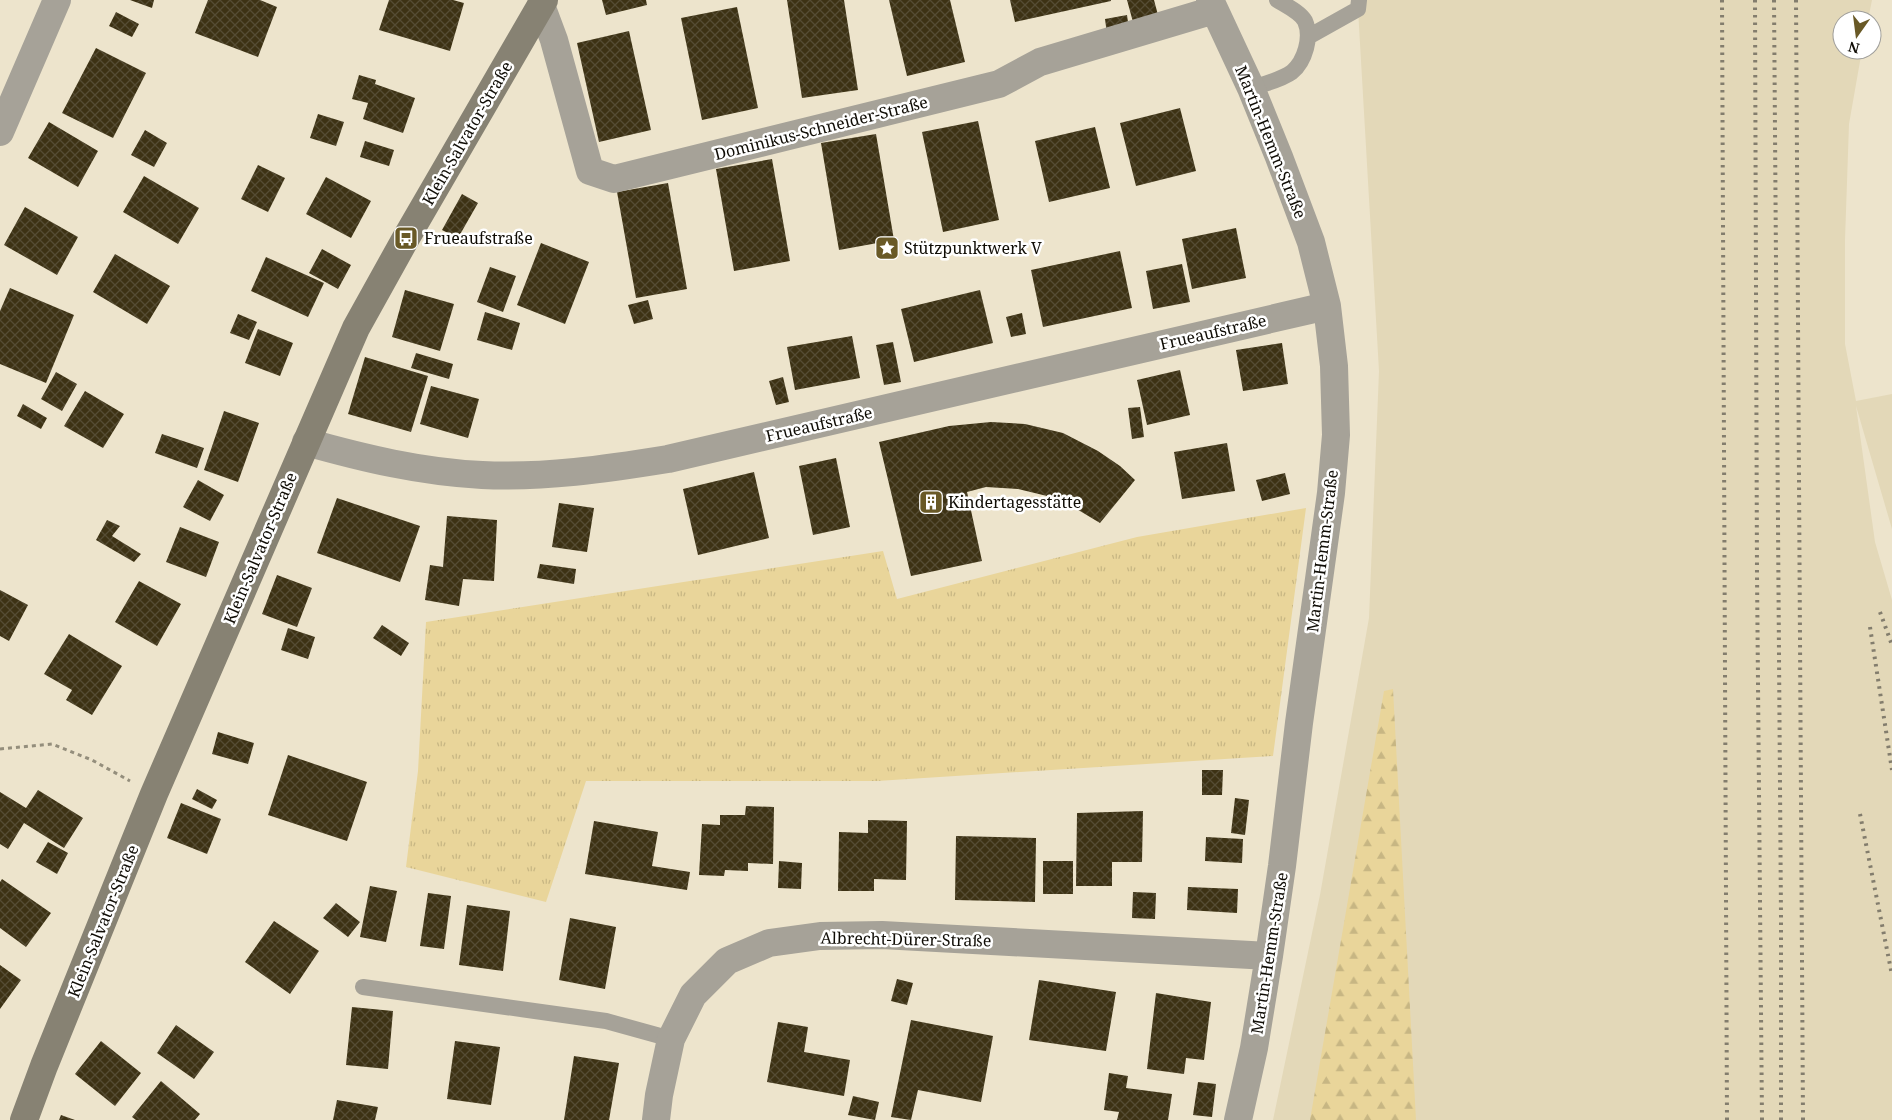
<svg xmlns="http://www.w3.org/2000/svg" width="1892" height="1120" font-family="'Noto Serif',serif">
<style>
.built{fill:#e3d8b8}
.grass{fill:url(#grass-tufts)}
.forest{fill:url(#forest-firs)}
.building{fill:url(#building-cross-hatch)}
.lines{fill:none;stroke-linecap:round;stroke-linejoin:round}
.path{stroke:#948e7c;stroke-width:3;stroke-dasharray:4 4;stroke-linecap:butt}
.lane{stroke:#a6a298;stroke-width:16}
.street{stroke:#a6a298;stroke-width:28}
.secondary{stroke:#878273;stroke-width:28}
.rail{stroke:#837d6d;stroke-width:4;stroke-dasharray:2.5 5;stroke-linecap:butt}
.labels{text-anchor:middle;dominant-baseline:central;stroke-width:5;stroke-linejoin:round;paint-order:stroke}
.street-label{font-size:16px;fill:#0f0c05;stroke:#fff}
.poi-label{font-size:16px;fill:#0f0c05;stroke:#fff;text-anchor:start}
</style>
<defs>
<pattern id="grass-tufts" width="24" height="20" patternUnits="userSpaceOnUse" patternTransform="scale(1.25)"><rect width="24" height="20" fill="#e9d59a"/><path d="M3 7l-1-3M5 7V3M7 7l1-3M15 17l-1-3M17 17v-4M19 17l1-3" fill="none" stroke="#c7b683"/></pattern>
<pattern id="forest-firs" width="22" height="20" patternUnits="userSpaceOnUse" patternTransform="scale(1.25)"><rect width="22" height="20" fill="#e9d59a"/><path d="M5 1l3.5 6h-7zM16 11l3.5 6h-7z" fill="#c7b683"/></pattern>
<pattern id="building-cross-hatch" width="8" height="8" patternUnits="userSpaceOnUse" patternTransform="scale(1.25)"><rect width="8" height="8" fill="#3d3214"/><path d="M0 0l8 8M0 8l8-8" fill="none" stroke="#554c34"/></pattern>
</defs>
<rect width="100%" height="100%" fill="#ede4cc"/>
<path class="built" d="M1359,0h513l-4,20h-26v30h20l-13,74 -4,116v104l11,57 36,-7v135l-36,-123 19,136 17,58v520h-619l47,-225 49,-277 10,-247 -21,-362z"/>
<path class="grass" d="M1306,508l-33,248 -396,25h-291l-40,121 -140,-35 12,-96 8,-149 457,-71 14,48 240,-62z"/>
<path class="forest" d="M1393,689l23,431h-106l74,-429z"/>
<path class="building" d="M130,0h24l-2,8z
M208,0h52l17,7 -19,50 -63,-24z
M389,0h64l11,3 -14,48 -71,-21z
M602,0h44l1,5 -41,10z
M787,0h57l14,90 -56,8z
M889,0h61l15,62 -58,14z
M1010,0h101v1l-96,21z
M1127,0h27l4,15 -25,7z
M737,7l21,101 -56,12 -21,-102z
M116,12l23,12 -7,13 -23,-11z
M1127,15l2,14 -22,5 -2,-15z
M629,31l22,99 -52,12 -22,-99z
M96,48l50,25 -33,65 -51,-25z
M359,75l17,5 -1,4 40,14 -12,35 -40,-14 5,-16 -16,-4z
M1180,108l16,63 -60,15 -16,-63z
M318,114l26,8 -8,24 -26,-8z
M978,121l21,99 -56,12 -21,-100z
M49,122l49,29 -20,36 -50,-29z
M1095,127l15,61 -61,14 -14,-61z
M145,130l22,13 -13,24 -23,-12z
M876,134l18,106 -55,10 -18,-107z
M365,141l29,9 -5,16 -29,-9z
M772,159l18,102 -56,10 -18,-102z
M258,165l27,13 -17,34 -27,-13z
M144,176l55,32 -21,36 -55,-32z
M326,177l45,24 -20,37 -45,-24z
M668,183l19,106 -51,9 -19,-106z
M462,194l16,9 -20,35 -16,-8z
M25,207l53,30 -21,38 -53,-30z
M1236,228l10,50 -54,11 -10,-50z
M541,243l48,19 -24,62 -48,-19z
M322,249l29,16 -13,24 -29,-16z
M1120,251l12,57 -89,19 -12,-57z
M115,254l55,32 -23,38 -54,-32z
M266,257l58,26 -16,34 -57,-26z
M1182,264l8,38 -37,7 -7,-38z
M490,267l26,9 -13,36 -26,-10z
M10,288l64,27 -28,68 -46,-19v-53z
M405,290l49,14 -14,47 -48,-14z
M980,290l13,53 -79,19 -13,-53z
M648,300l5,19 -19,5 -6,-19z
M485,312l35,11 -8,27 -35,-10z
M1022,313l4,21 -15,3 -5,-20z
M238,314l19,8 -8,18 -19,-7z
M258,329l35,14 -13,33 -35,-13z
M852,336l8,42 -65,12 -8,-43z
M893,342l8,40 -17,3 -8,-40z
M1282,343l6,41 -45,7 -7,-41z
M416,353l37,11 -4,15 -38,-11z
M365,357l63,19 -17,56 -63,-18z
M1180,370l10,45 -43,10 -10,-45z
M56,372l21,12 -15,27 -21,-12z
M783,377l6,25 -13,3 -7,-24z
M431,386l48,13 -11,39 -48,-14z
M85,391l39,23 -21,34 -39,-22z
M23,404l24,14 -6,11 -24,-13z
M1140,407l4,30 -12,2 -4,-31z
M224,411l35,12 -21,59 -34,-12z
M991,422l34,2 38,9 35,18 22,15 15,14 -35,43 -25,-15 -28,-12 -29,-7 -32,-2 -19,5 15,69 -71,15 -32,-134 70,-16z
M162,434l42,14 -7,20 -42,-15z
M1227,443l8,48 -53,8 -8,-47z
M836,458l14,69 -37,8 -14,-69z
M754,472l15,66 -71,17 -15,-66z
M1285,473l5,21 -28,7 -6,-21z
M198,480l26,15 -14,26 -27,-14z
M337,498l83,28 -20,56 -83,-29z
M559,503l35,5 -7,44 -35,-5z
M447,516l50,4 -3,61 -31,-2 -4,27 -34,-6 5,-35 13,2z
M107,520l13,6 -8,10 29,18 -7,8 -38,-22z
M180,527l39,15 -13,35 -40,-15z
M540,564l36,5 -2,15 -37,-6z
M277,575l35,13 -15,39 -35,-13z
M139,581l42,23 -24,42 -42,-24z
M0,590l28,15 -19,36 -9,-5z
M382,625l27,18 -8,13 -28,-18z
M288,628l27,9 -7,22 -27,-9z
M69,634l53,32 -30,49 -26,-15 6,-10 -28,-16z
M218,732l36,11 -6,21 -36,-10z
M288,755l79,27 -20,59 -79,-26z
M1202,770h21l-1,25h-20z
M197,789l20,11 -5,9 -20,-10z
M38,790l45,28 -19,30 -40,-25 -16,26 -8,-5v-52l26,16z
M1235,798l14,2 -4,35 -14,-2z
M181,803l40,16 -14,35 -40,-16z
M746,806l28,1 -1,57 -25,-1v8l-23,-1 -1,6 -25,-1 3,-51 18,1v-10h25z
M1143,811l-1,51h-30v24h-36l1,-73z
M868,820l39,1 -1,59 -32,-1v12h-36l1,-59 29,1z
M594,821l64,11 -6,34 38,6 -3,18 -102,-16z
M956,836l80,2 -1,64 -80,-2z
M1206,837l37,2 -1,24 -37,-2z
M48,842l20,11 -11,21 -21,-12z
M779,861l23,2 -1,26 -23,-1z
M1043,861h30v33h-30z
M2,879l49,34 -25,34 -26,-19v-46z
M370,886l27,5 -11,51 -26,-5z
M1188,887l50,2 -1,24 -50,-3z
M1133,892l23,1 -1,26 -23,-1z
M428,893l23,3 -7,53 -24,-3z
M336,903l24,19 -12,15 -25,-19z
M467,905l43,6 -7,60 -44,-6z
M570,918l46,9 -11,62 -46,-9z
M274,921l45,30 -29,43 -45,-32z
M0,965l21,15 -21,29z
M897,979l16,4 -6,22 -16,-4z
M1039,980l77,12 -10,59 -77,-11z
M1156,993l55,9 -7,58 -18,-2 -2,16 -37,-5z
M352,1007l41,4 -5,58 -42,-4z
M911,1020l82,16 -12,66 -63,-12 -7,30 -20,-3z
M778,1022l30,5 -4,25 46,8 -6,36 -77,-14z
M176,1025l38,27 -20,27 -37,-26z
M101,1041l40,32 -26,33 -40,-32z
M455,1041l45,6 -9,58 -44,-6z
M574,1056l45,7 -10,57h-45z
M1109,1073l19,3 -2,12 46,6 -4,26h-51l2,-8 -15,-2z
M161,1081l39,33 -5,6h-59l-4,-3z
M1198,1082l18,2 -4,33 -19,-2z
M853,1096l26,6 -4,18 -27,-5z
M337,1100l41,7 -3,13h-42z
M61,1115l14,5h-16z"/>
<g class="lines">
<path class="path" d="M0,749l52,-5 40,16 38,21"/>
<path class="lane" d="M1308,37l50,-28 1,-9
M1251,88c13,-4 30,-8 41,-16 13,-11 20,-35 13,-51 -5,-9 -20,-16 -28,-21
M363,987l243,34 65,18"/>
<path class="street" d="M1210,0l41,88 28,69 32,85 16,64 7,60 2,69 -5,58 -32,230 -17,143 -13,90 -15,92 -16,72
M541,5l13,35 36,131 24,8 385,-95 41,-22 174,-52
M0,132l57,-132
M306,442c57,16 115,30 176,33 62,3 124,-6 186,-16l659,-153
M656,1120l3,-25 12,-56 22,-44 34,-34 42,-18 51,-7 62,-1 387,21"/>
<path class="secondary" d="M24,1120l20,-54 110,-272 202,-466 50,-90 138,-238"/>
<path class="rail" d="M1722,0l5,1120
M1755,0l2,574 5,546
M1774,0l7,917v203
M1796,0l7,1120
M1880,612l12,33
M1870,627l22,143
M1860,814l32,161"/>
</g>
<defs>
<g id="bus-square" transform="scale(1.25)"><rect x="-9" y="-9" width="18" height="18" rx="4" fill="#695926" stroke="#fff"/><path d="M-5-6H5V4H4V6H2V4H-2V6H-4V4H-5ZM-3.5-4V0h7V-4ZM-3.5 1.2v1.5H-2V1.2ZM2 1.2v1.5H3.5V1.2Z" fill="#fff"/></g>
<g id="sight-square" transform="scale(1.25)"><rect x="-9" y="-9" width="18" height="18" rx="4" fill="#695926" stroke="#fff"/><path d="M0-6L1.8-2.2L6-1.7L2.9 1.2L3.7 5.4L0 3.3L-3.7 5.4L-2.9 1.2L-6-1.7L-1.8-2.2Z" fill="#fff"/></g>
<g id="building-square" transform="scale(1.25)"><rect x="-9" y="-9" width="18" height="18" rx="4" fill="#695926" stroke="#fff"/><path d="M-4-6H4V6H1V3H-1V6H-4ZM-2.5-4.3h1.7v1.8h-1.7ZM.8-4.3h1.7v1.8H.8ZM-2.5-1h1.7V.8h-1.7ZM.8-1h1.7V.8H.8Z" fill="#fff"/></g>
</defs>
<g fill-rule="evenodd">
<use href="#bus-square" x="406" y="238"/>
<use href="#sight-square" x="887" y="248"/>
<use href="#building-square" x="931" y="502"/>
</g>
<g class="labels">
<g class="street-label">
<text transform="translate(821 128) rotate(-14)">Dominikus-Schneider-Straße</text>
<text transform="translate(467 133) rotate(-60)">Klein-Salvator-Straße</text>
<text transform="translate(1271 142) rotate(68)">Martin-Hemm-Straße</text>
<text transform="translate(1213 332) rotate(-13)">Frueaufstraße</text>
<text transform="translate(819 424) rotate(-13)">Frueaufstraße</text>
<text transform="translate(260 548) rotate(-67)">Klein-Salvator-Straße</text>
<text transform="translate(1322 551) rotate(-83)">Martin-Hemm-Straße</text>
<text transform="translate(103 921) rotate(-68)">Klein-Salvator-Straße</text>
<text transform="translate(906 939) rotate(1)">Albrecht-Dürer-Straße</text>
<text transform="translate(1269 953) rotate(-81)">Martin-Hemm-Straße</text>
</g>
<g class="poi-label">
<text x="424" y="238">Frueaufstraße</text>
<text x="904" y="248">Stützpunktwerk V</text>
<text x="948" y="502">Kindertagesstätte</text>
</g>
</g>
<g transform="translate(1857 35) rotate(194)"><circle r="24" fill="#ffffff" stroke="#9f9e9b"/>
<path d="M0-4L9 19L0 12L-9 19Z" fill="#695926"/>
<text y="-8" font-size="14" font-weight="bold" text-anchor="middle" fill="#0f0c05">N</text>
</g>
</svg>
